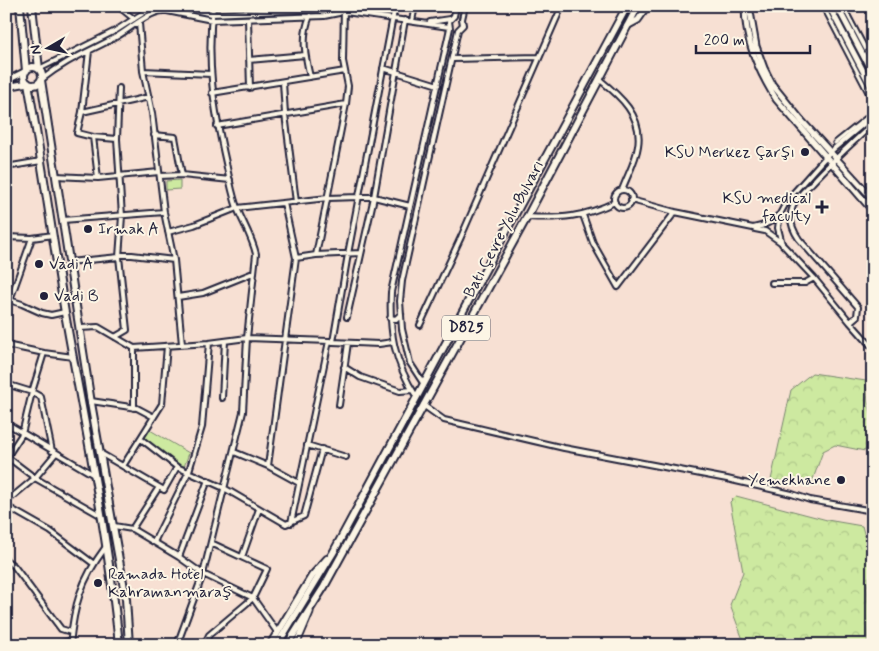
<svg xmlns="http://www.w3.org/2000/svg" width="879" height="651" font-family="Mynerve,sans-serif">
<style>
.forest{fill:url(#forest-crowns);stroke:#78866e}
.park{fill:#cde9a0;stroke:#78866e}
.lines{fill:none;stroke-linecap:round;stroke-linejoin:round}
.pedestrian-casing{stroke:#22223b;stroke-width:7}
.minor-casing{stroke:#22223b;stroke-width:8}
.tertiary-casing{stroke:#22223b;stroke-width:9}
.secondary-casing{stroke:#22223b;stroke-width:9}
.primary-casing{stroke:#22223b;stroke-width:10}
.trunk-casing{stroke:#22223b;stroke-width:10}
.pedestrian{stroke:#fcf5e5;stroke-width:3}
.minor{stroke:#fcf5e5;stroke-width:4}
.tertiary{stroke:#fcf5e5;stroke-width:5}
.secondary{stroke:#fcf5e5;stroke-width:5.5}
.primary{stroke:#fcf5e5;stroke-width:6}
.trunk{stroke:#fcf5e5;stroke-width:6}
.poi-dot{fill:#22223b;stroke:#fcf5e5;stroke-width:2}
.labels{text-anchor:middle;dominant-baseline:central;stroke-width:4;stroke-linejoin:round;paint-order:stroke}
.shield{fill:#fcf5e5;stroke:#63616e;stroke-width:1}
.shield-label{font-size:15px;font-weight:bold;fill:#22223b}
.poi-label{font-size:16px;fill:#22223b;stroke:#fcf5e5;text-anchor:start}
.street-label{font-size:16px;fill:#22223b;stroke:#fcf5e5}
</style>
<defs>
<pattern id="forest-crowns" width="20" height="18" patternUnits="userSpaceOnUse" patternTransform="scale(1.25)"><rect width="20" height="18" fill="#cde9a0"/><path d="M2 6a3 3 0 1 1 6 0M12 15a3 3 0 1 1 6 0" fill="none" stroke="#b0c88b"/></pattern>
</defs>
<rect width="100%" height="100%" fill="#f7e0d3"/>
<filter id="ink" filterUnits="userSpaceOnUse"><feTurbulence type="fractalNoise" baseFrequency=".02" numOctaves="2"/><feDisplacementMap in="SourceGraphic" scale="10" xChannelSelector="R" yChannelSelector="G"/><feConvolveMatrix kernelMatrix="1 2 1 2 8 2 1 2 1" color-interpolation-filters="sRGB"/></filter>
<g filter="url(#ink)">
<path class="forest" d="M812,373l54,8 2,21 5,19v13l-8,17 -30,-6 -12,6 -11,31h-22l-19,-2 20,-90z
M736,496l91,24 35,6 11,39 -6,22 2,25 -2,33h-122l-15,-40 13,-33 -13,-70z"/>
<path class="park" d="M180,180v9l-14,1v-9z
M150,430l39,23 -5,14 -5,-1 -35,-27z"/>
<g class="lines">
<g class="pedestrian-casing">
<path id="pedestrian" d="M823,6l50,96
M843,6l30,57
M869,131l4,-3
M835,143l35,-28 3,-9"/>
</g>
<g class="minor-casing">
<path id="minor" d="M118,6l16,13
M160,6l5,5 5,-1 3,-4
M178,6l34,8 113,-5 124,18
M167,11l45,9 112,-4 15,-3
M310,16c-9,21 -5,39 0,61
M248,19l2,69
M412,21l3,-15
M430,22l20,-3
M139,23l4,48 9,42 12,99 10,48 8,84
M89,51l-7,61 -5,21 16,4 24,2
M453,59l86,-2
M249,60l56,-5
M383,68l55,17
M39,69l76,-38 39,-25
M143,71l68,3
M599,79c21,17 44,37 39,67 -2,15 -11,30 -16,44
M41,80c25,-20 47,-28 75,-43 13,-7 32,-25 47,-26
M283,82l2,32 11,88
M212,93l133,-22
M82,112l67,-15
M873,116l-43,36 -42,47 -8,15 -2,14 4,16 32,34 36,44 7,-6 1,-9 -59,-68c-7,-10 -11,-21 -6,-33 3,-9 12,-16 19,-23 19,-21 40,-40 61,-59
M217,126l129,-22
M154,135l21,2 7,38
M93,137l5,41
M6,167l35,-6
M56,176l42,2 61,-6
M160,176l22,-1 48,5
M614 199a9 9 0 1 1 18 0a9 9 0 1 1-18 0Z
M631,200l44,12 78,16c12,-2 18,-6 27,-14
M583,215l10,28 25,44 57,-75
M527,217c34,2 57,0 88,-15
M63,220l101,-8
M755,229l10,2 17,12
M168,232l26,-7 43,-17 91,-10 30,-1h16l36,9
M6,237l26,1 21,-3
M120,255h12l42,5
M316,255l30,-151 2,-18 -5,-25 1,-55
M296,258l20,-3 45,-2
M69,262l50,-5
M772,283h33l9,-5
M178,297l25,-4 50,-20
M6,299l16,5 20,9 9,2 14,-3
M10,300l22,-62
M347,317l27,-120 31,-177
M390,318l6,1 5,-5
M850,322l23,26
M420,325l41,-88 101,-231
M80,328l18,-1 36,21 75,-5 38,-5 82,3
M115,337l12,-7 -8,-73 3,-41 -5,-77 2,-51
M333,342l46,2 14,-2
M6,345l38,8 29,4
M134,348v60
M344,367l16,10 40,14 12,-1
M423,383l-13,-20 -8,-34 -2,-28 2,-20 56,-251 5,-5 -1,-6 3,-13
M6,384l26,8 9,5 11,54
M416,396c-22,-34 -27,-64 -25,-104l59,-264 -1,-7 5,-5 2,-10
M222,398l3,-57
M91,401l46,7 17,9
M339,405l9,-62
M423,405l21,15 120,28 163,31 65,15 18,6 63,11
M6,423l88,52
M141,439l36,28 47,21 62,36 18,-8 18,-67
M307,445l39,12
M234,452l34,14 31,17
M100,453l64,37 13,-23
M6,456l29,22
M7,457l15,-23 10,-42 12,-39
M123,466l39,-62 5,-58
M268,466l28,-208 -12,-55
M35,478l65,37
M6,502l29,-24 21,-25
M6,506l44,25 44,33
M291,523l38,-182 4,1 15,-88 47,-248
M114,526l18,3 47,28 24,17 50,24 24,34
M132,529l27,-42
M154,542l35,-71 13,-44 7,-84
M179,557l29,-77
M242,557l17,-48
M6,560l8,6 47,63 10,3
M6,641l5,4
M54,645l16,-4
M70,645c4,-40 11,-65 35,-97
M160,645l18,-1
M177,645l26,-71 40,-162 4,-74 9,-84c-4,-17 -13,-31 -19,-46 -5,-15 -8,-30 -11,-45 -12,-53 -20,-102 -13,-157
M204,645l5,-10 44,-37 14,-29 -56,-26"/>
</g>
<g class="tertiary-casing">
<path id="tertiary" d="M745,6c0,35 13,64 31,93l97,112
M749,6l7,40 8,22 8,16 29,36 72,79
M829,6l44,84
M837,6l36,68
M627,26l11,-6 10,-14
M6,81l20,-10
M6,87l22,-4
M873,511v8"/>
</g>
<g class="secondary-casing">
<path id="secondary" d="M296,645l14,-33"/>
</g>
<g class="primary-casing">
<path id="primary" d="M20,6l6,65
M32,6l7,63
M24 76a9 9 0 1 1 18 0a9 9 0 1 1-18 0Z
M41,80l50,323 35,196 3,46
M28,83c14,79 25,158 38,236 19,108 42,216 53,326
M270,645l42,-69 15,-17"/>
</g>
<g class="trunk-casing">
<path id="trunk" d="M277,645l56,-92 294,-547
M287,645l37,-58 203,-370 111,-211"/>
</g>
<use href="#pedestrian" class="pedestrian"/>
<use href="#minor" class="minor"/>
<use href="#tertiary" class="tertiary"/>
<use href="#secondary" class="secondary"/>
<use href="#primary" class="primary"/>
<use href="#trunk" class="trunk"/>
</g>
</g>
<g class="poi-dot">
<circle cx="805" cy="152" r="5"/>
<path d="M819.5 199.5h5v5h5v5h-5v5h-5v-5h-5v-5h5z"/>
<circle cx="88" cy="229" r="5"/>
<circle cx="39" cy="264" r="5"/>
<circle cx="44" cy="296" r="5"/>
<circle cx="841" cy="480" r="5"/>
<circle cx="98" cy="583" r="5"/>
</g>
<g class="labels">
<rect class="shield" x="442" y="315.5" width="48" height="25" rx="4"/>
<g class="shield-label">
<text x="466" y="328">D825</text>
</g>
<g class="poi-label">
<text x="795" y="152" text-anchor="end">KSU Merkez Çarşı</text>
<text x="811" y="198" text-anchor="end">KSU medical<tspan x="811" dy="18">faculty</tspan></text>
<text x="98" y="229">Irmak A</text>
<text x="49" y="264">Vadi A</text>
<text x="54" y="296">Vadi B</text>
<text x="831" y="480" text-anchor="end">Yemekhane</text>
<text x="108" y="574">Ramada Hotel<tspan x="108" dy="18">Kahramanmaraş</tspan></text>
</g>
<g class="street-label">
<text transform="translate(504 229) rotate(-62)">Batı Çevre Yolu Bulvarı</text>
</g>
</g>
<rect width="879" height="651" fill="none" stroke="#fcf5e5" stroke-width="25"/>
<rect x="12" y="12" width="854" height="626" fill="none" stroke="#22223b" stroke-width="2" filter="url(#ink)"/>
<g transform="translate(48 48) rotate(261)" stroke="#fcf5e5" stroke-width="4" paint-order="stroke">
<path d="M0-4L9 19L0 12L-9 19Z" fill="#22223b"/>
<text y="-8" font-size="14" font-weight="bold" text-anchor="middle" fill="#22223b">N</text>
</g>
<path d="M696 45v8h114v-8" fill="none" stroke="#22223b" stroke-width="2.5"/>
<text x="704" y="45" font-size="15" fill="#22223b" stroke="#fcf5e5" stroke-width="4" paint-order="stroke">200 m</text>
</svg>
